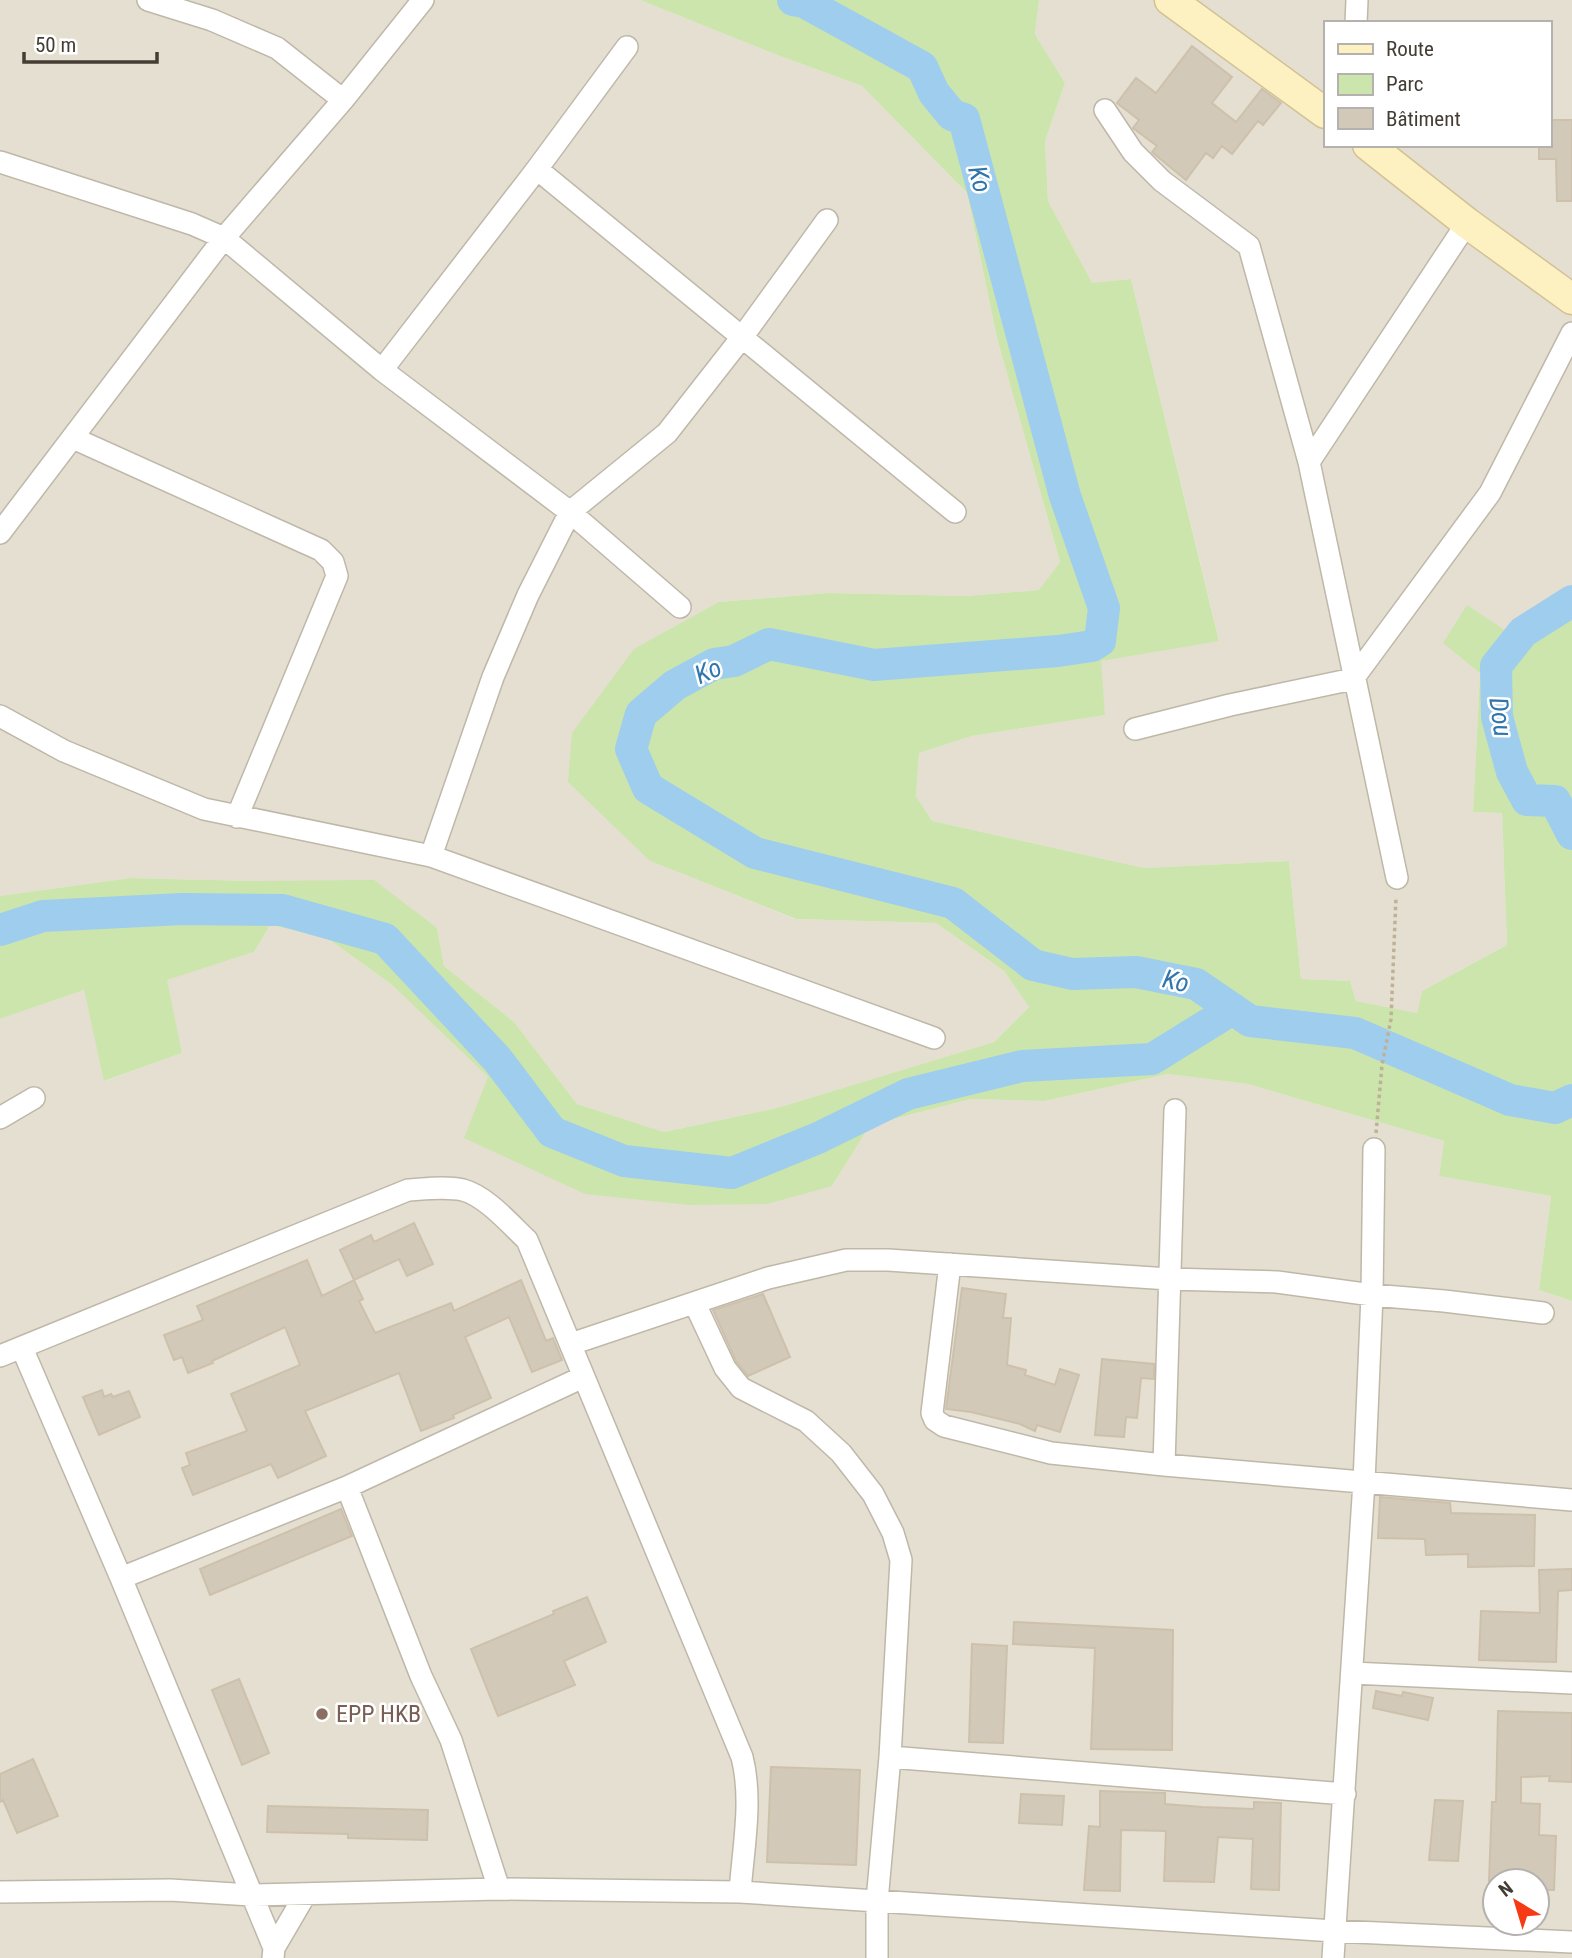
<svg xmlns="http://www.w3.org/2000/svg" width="1572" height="1958" font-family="'Roboto Condensed',sans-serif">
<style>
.residential{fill:#e5dfd1;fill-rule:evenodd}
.green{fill:#cbe5ac}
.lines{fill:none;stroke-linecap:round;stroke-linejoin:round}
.river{stroke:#9fcdee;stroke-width:32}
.building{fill:#d3c9b9;stroke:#cdc1ac;stroke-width:2}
.minor-casing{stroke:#bfb8a9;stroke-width:24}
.secondary-casing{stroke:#d1c194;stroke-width:33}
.path{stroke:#beb198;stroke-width:3.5;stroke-dasharray:3.5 3.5;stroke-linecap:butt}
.minor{stroke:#fff;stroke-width:21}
.secondary{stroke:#fdf0c1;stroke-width:30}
.education-dot{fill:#8d6e63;stroke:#fff;stroke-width:2.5}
.labels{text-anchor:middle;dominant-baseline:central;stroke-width:5;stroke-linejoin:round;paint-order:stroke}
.education-label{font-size:24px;fill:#785e54;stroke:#fff;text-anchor:start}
.water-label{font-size:26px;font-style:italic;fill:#3076ac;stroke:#fff}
</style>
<rect width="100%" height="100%" fill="#f1ede3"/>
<path class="residential" d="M0,0h640l132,53 90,33 105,107 30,145 63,224 -20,28 -74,6 -138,-3 -109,9 -69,259 145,58 141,4 68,48 25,36 -35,35 -217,66 -113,24 -87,-28 -63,-82 -70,-56 -7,-38 -187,-47 -120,-3 -130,18z
M1039,0h533v586l-63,47 -29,40 -7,139 29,1 5,132 -85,46 -5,22 -61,-12 -6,-20 -49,-2 -12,-118 -145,7 -212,-47 -16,-25 3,-43 53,-17 133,-21 -5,-54 119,-21 -88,-361 -39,5 -44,-83 -3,-60 20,-58 -30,-49zM1325,23h224v122h-224z
M270,925l57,13 64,46 97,93 344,109 38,-61 101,-26 73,2 124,-27 80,10 196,57 -5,35 112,20 -12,94 33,11v657h-1572v-939l84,-29 21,91 77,-28 -16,-73 88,-28zM1495,1881h42v42h-42z"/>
<path class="green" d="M640,0h399l-4,34 30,49 -20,58 3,60 44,82 39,-4 88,362 -118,20 4,54 -133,21 -53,17 -3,43 16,25 212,47 145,-7 12,118 49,2 6,20 61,12 5,-22 85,-46 -5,-132 -29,-1 7,-139 -37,-30 24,-38 42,28 63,-47v715l-33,-11 12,-94 -112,-20 5,-35 -196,-57 -80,-10 -124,27 -73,-2 -101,26 -38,61 -65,18 -78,1 -104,-11 -121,-56 24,-61 -97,-93 -64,-46 -57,-13 -16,27 -87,28 15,73 -78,28 -20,-91 -84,29v-123l130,-18 120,3 124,-1 63,48 7,38 70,56 63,82 87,28 113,-24 217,-66 35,-35 -25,-36 -68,-48 -140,-4 -146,-58 -82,-79 4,-49 62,-84 85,-47 109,-9 138,3 73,-6 21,-28 -63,-224 -30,-145 -105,-107 -90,-33z"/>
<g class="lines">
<path class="river" d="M793,0l11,2 118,65 12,26 18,22 12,4 101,377 39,112 -4,33 -8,5 -34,5 -184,14 -105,-21 -35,17 -20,3 -39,21 -34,29 -10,35 17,39 107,65 198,50 80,62 39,9 64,-2 60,12 54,37 105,12 155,67 45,8 17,-8
M1572,601l-49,31 -27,34 1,51 15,55 15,28 28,1 17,33
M0,930l43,-14 139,-7 100,1 103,29 112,120 55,73 72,29 108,12 86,-35 90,-44 114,-28 130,-7 81,-50"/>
</g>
<path class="building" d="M1192,46l40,31 -20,26 24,19 26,-33 19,14 -18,22 -5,-4 -26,33 -10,-8 -9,12 -7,-5 -20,27 -34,-28 5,-6 -24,-18 6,-8 -22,-17 19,-25 20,15z
M1549,120h23v81h-15l-1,-42h-17v-14h10z
M414,1223l19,41 -26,12 -8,-17 -45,21 -14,-30 31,-15 3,7z
M307,1260l15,36 32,-16 9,19 -4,2 16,32 76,-30 3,8 67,-31 25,61 7,-3 9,22 -30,12 -23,-55 -44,20 26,61 -38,17 1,3 -33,13 -22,-58 -94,38 21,45 -48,22 -7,-14 -78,31 -11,-27 8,-3 -4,-12 61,-22 -16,-37 69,-29 -15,-38 -73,34 1,2 -25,10 -6,-16 -8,3 -10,-25 39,-15 -6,-14z
M962,1288l44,6 -3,24h8l-4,47 19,5 -1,5 30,10 5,-16 19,6 -19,57 -23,-7 -2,6 -15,-7 -49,-12 -25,-3z
M763,1294l27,63 -42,19 -12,-15 -23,-51z
M1102,1359l52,5v15l-13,-1 -4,40 -11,-1 -2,20 -29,-2z
M102,1390l2,7 7,-3 2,3 16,-6 11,26 -41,18 -16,-38z
M1380,1497l70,6 1,10 84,2 -1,51 -66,1v-13l-42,1 -1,-16 -47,-1z
M341,1509l11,27 -142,59 -10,-26z
M1572,1569v21l-14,1 -2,71 -77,-2 2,-49 59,2 -1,-43z
M587,1597l19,45 -42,19 11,24 -77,31 -27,-67 83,-35 -1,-3z
M1014,1622l159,8 -1,120 -81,-1 4,-101 -82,-4z
M972,1644l35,2 -4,97 -34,-1z
M239,1679l30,74 -27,12 -30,-75z
M1376,1691l26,5 1,-4 30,6 -5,22 -55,-12z
M1498,1711l74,2v69l-23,-1 1,-5 -29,1v26l19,1 -1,31 17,1 -2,54h-17v-9h-48l3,-79h4z
M33,1759l25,57 -41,17 -14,-33 -3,2v-28z
M771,1767l89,3 -4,95 -89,-3z
M1100,1791l65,2v11l37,3 52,2v-7l27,1 -2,87 -28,-1 2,-50 -35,-2 -4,45 -50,-1 2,-50 -45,-1 -1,61 -36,-1 5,-64 11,1z
M1021,1794l43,2 -2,29 -43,-2z
M1435,1800l28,1 -5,60 -29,-1z
M268,1806l160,4 -1,30 -79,-2v-4l-81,-2z"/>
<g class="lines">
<g class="minor-casing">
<path id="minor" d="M148,0l64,20 65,28 66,52
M1356,23l1,-23
M1105,110l28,42 29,29 87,65 60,216 88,416
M0,162l192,62 32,14 158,132 188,142 110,95
M537,169l418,343
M382,370l155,-201 90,-122
M73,438l248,112 12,12 4,14 -100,241
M1309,462l158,-239
M0,533l224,-295 119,-138 80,-100
M0,716l64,35 140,58 227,47 503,182
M1135,729l95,-24 123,-26 137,-186 82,-160
M431,856l62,-179 35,-82 42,-83 97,-79 76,-97 84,-116
M0,1118l34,-20
M950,1264l-18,149 3,7 9,6 107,27 113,12 408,35
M695,1304l30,64 16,20 65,33 35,32 32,41 20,39 8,27 -11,197 -13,144v57
M571,1344l197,-66 78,-18h42l281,19 108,3 95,13 72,6 99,12
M22,1348l99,230 153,370 -1,10
M0,1356l408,-166c17,-1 38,-4 55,0 23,6 47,34 64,50l215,517c11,43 1,92 -2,135
M1164,1465l11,-355
M347,1487l236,-110
M121,1578l226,-91 74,189 30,64 48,149
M1352,1673l220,10
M890,1757l455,37
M0,1892l170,-2 81,5 248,-6 241,3 594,39 238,11
M274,1948l31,-53
M1333,1958l31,-476 8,-187 2,-146"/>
</g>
<g class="secondary-casing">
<path id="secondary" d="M1170,0l155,113
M1368,145l99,78 105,76"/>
</g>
<path class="path" d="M1376,1133l6,-68 9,-46 5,-122"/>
<use href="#minor" class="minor"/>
<use href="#secondary" class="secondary"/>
</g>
<circle class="education-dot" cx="322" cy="1714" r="7"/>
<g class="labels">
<g class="education-label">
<text x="336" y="1714">EPP HKB</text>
</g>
<g class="water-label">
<text transform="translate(980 179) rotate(75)">Ko</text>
<text transform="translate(708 671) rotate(-24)">Ko</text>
<text transform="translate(1501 717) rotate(82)">Dou</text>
<text transform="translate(1176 981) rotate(13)">Ko</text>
</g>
</g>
<rect x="1324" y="21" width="228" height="126" fill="#ffffff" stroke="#b4b1ae" stroke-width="2"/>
<rect x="1338" y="44" width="35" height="10" fill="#fdf0c1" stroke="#b4b1ae" stroke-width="2"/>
<text x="1386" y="56" font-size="21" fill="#433d34">Route</text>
<rect x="1338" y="74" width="35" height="21" fill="#cbe5ac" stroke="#b4b1ae" stroke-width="2"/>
<text x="1386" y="91" font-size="21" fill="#433d34">Parc</text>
<rect x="1338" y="108" width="35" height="21" fill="#d3c9b9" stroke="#b4b1ae" stroke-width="2"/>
<text x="1386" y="126" font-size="21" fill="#433d34">Bâtiment</text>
<g transform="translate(1516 1902) rotate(322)"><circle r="33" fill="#ffffff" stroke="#b4b1ae" stroke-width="2"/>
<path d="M0-5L12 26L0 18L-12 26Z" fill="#f63a16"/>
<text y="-10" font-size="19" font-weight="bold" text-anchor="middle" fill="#433d34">N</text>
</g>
<path d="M24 52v10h133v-10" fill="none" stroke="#433d34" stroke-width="3.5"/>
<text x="35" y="52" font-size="21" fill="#433d34" stroke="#ffffff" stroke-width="5" paint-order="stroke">50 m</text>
</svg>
